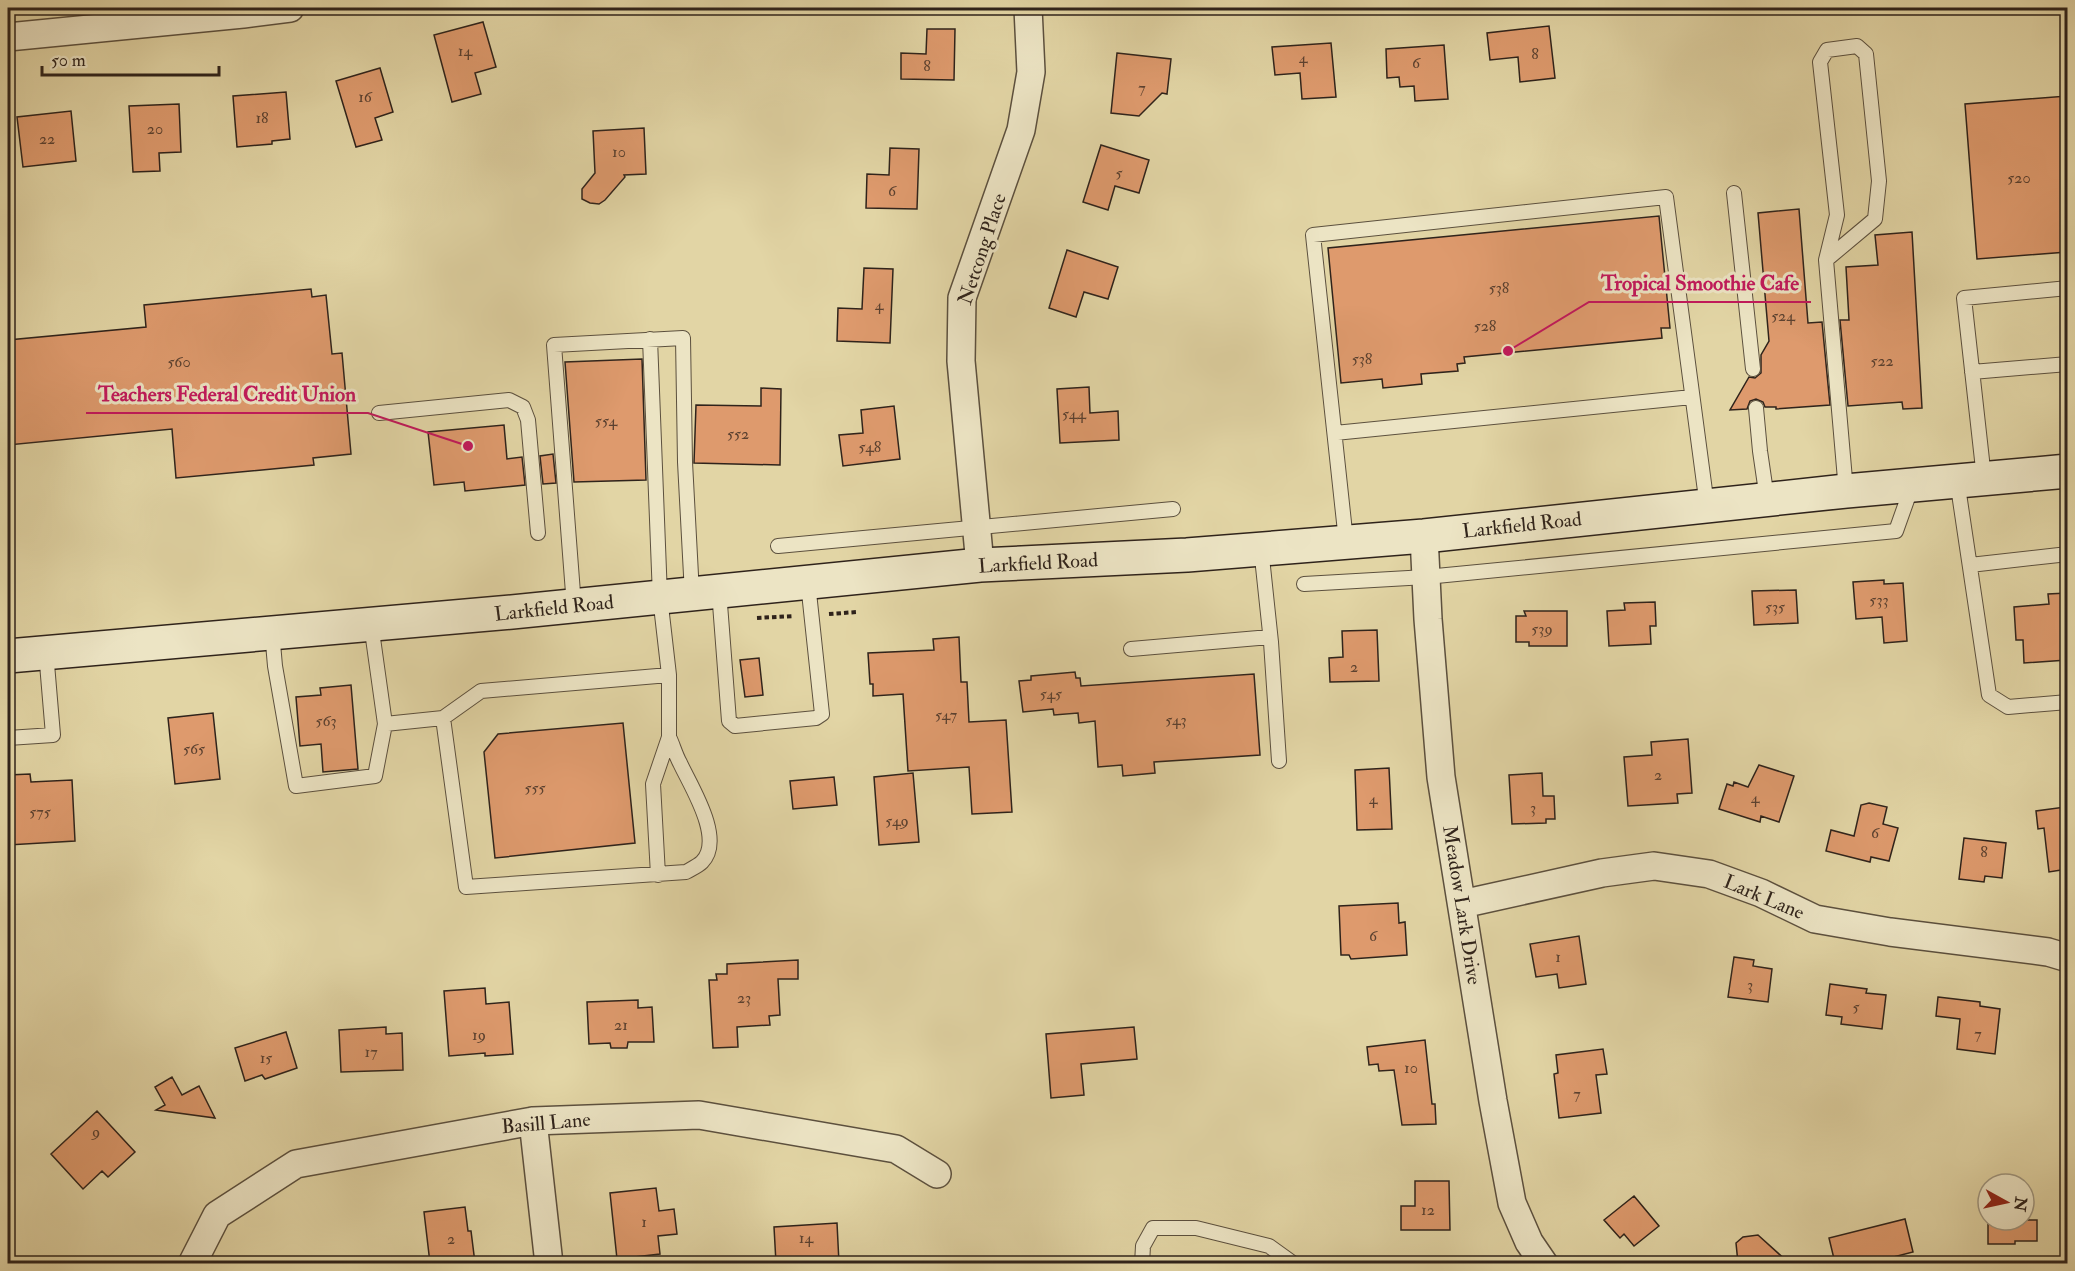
<svg xmlns="http://www.w3.org/2000/svg" width="2075" height="1271" font-family="'IM FELL Double Pica',serif">
<style>
.building{fill:#de9a6d;stroke:#2f231b;stroke-width:1.5}
.lines{fill:none;stroke-linecap:round;stroke-linejoin:round}
.lane-casing{stroke:#5c503e;stroke-width:16}
.street-casing{stroke:#5c503e;stroke-width:30}
.secondary-casing{stroke:#2f231b;stroke-width:36}
.path{stroke:#2f231b;stroke-width:4;stroke-dasharray:4.5 3;stroke-linecap:butt}
.lane{stroke:#ece4c4;stroke-width:14}
.street{stroke:#ece4c4;stroke-width:27}
.secondary{stroke:#ece4c4;stroke-width:33}
.labels{text-anchor:middle;dominant-baseline:central;stroke-width:6;stroke-linejoin:round;paint-order:stroke}
.number-label{font-size:16px;fill:#5b4130}
.street-label{font-size:20px;fill:#2f231b;stroke:#ece4c4}
.leader{fill:none;stroke:#c2185b;stroke-width:2}
.callout-dot{fill:#c2185b;stroke:#ece4c4;stroke-width:2}
.callout-label{font-size:21px;text-anchor:middle;font-weight:bold;fill:#c2185b;stroke:#ece4c4;stroke-width:6;stroke-linejoin:round;paint-order:stroke}
</style>
<rect width="100%" height="100%" fill="#e2d5a5"/>
<filter id="stains"><feTurbulence type="fractalNoise" baseFrequency=".00333" numOctaves="4"/><feColorMatrix values="0 0 0 0 .2 0 0 0 0 .09 0 0 0 0 .02 0 0 0 .5 -.17"/></filter>
<radialGradient id="worn" r=".72"><stop offset=".6" stop-color="#630" stop-opacity="0"/><stop offset="1" stop-color="#630" stop-opacity=".3"/></radialGradient>
<path class="building" d="M483,22l13,45 -21,6 6,21 -29,8 -18,-67z
M1549,26l6,52 -35,4 -2,-25 -28,3 -3,-27z
M927,29h28l-1,51 -53,-1v-26l25,1z
M1331,43l5,54 -34,2 -2,-26 -25,2 -3,-28z
M1444,45l4,54 -33,2 -1,-15 -14,1 -1,-10 -12,1 -1,-29z
M1117,53l54,6 -4,35 -5,-1 -23,23 -28,-3z
M380,68l13,44 -18,6 7,22 -26,7 -20,-66z
M286,92l4,47 -18,2v3l-35,3 -4,-51z
M2067,96v156l-90,7 -12,-155z
M179,104l2,48 -22,1 1,18 -27,1 -4,-66z
M71,111l5,50 -53,6 -6,-50z
M644,128l2,46 -22,1 1,2 -20,23 -6,4 -9,-1 -8,-4v-10l13,-16 -2,-42z
M1101,145l48,15 -10,33 -24,-7 -7,24 -25,-8z
M890,148l29,1 -2,60 -51,-1 1,-34 22,1z
M1799,209l9,114 14,-1 8,83 -54,4v-2h-11l-2,-5 -7,-3 -6,2 -3,8 -17,1 19,-33 6,1 6,-5v-18l8,-14 -11,-128z
M1659,216l11,112h-9l1,10 -198,19 1,6 -8,1 1,7 -37,3 1,10 -39,4 -1,-9 -41,4 -13,-135z
M1912,232l10,176 -19,1 -1,-7 -54,4 -8,-86h9l-3,-53 32,-2 -3,-30z
M1067,250l51,17 -10,32 -24,-7 -8,25 -27,-9z
M864,268l29,1 -3,74 -53,-2 1,-33 24,1z
M311,289l1,8 14,-2 6,59 10,-1 9,101 -38,4 1,7 -138,13 -4,-49 -164,16v-105l138,-13 -2,-22z
M642,359l4,121 -72,2 -9,-120z
M1089,387l1,26 28,-2 1,29 -59,3 -3,-54z
M761,388l20,1 -1,76 -86,-2 2,-58 65,1z
M894,406l6,53 -57,7 -4,-31 24,-2 -2,-23z
M504,425l3,34 15,-2 3,28 -60,6 -1,-9 -30,3 -6,-53z
M553,454l3,29 -13,1 -3,-28z
M1884,580v4l19,-1 4,58 -23,2 -2,-26 -26,2 -3,-37z
M1796,590l2,33 -44,2 -2,-34z
M2067,593v67l-43,3 -1,-23h-7l-2,-33 35,-3 -1,-10z
M1655,602l1,24h-6l1,18 -42,2 -2,-35 18,-1 -1,-7z
M1524,611h43v35h-38v-4h-13v-26h10z
M1377,630l2,51 -49,1 -1,-24 14,-1 -1,-26z
M959,637l2,45h6l2,40 37,-2 6,92 -40,2 -3,-47 -61,4 -5,-77 -30,2v-12h-3l-2,-31 66,-3 -1,-11z
M759,658l4,37 -18,2 -5,-37z
M1075,672l1,6h4l1,8 173,-12 6,81 -106,7 1,11 -32,3 -1,-11 -24,2 -3,-46 -16,2 -1,-10 -24,2 -1,-6 -30,3 -4,-31 12,-1v-4z
M351,685l7,84 -35,3 -2,-28 -21,2 -4,-49 25,-2 -1,-7z
M213,713l7,66 -45,5 -7,-66z
M623,723l12,120 -140,15 -11,-106 14,-18z
M1688,739l4,54 -15,1 1,9 -50,3 -4,-49 28,-2 -1,-13z
M1759,765l35,11 -15,46 -18,-6 -1,6 -41,-13 8,-25 6,2 1,-4 14,5z
M1389,768l3,61 -35,1 -2,-60z
M913,773l6,69 -40,3 -5,-68z
M1542,773l1,23h11l1,23h-9v4l-34,1 -3,-49z
M30,774l1,8 41,-2 3,61 -67,4v-70z
M834,777l3,28 -44,4 -3,-28z
M1869,803l18,4 -4,17 15,4 -9,33 -18,-4 -1,5 -44,-11 5,-21 23,6 7,-31z
M2065,807l2,10v52l-18,3 -5,-44 -6,1 -2,-18z
M1964,838l42,5 -4,35 -17,-2 -1,6 -25,-3z
M1398,903l1,20 6,-1 2,33 -56,4 -2,-4h-8l-2,-49z
M1579,936l7,48 -27,4 -2,-14 -21,3 -6,-33z
M1734,957l20,3 -1,6 19,3 -4,33 -40,-5z
M798,960v19h-20l2,36 -11,1 1,9 -33,2 1,20 -25,1 -4,-68h8l-1,-6h11v-10z
M1830,984l37,5 -1,4 20,2 -4,34 -41,-5 1,-7 -16,-2z
M485,988l1,16 23,-2 4,52 -28,2v-3l-36,3 -5,-65z
M1938,997l42,5v4l20,3 -5,45 -38,-5 3,-30 -24,-3z
M638,1000v8l14,-1 2,35h-26l-1,6h-16l-1,-5 -21,1 -2,-42z
M386,1027v7l16,-1 1,37 -62,2 -2,-42z
M1134,1027l3,32 -56,5 3,31 -33,3 -5,-64z
M286,1032l11,36 -32,11 -3,-4 -17,6 -10,-33z
M1425,1040l7,64h3l1,20 -34,1 -8,-55 -15,1 -1,-7 -9,1 -2,-18z
M1603,1049l4,25 -11,1 5,38 -42,5 -5,-44 4,-1 -2,-18z
M172,1077l10,18 17,-9 16,32 -59,-8 9,-5 -10,-18z
M97,1111l38,41 -27,25 -6,-6 -19,18 -32,-35z
M1415,1181h34l1,49h-49v-24h14z
M656,1188l3,23 15,-2 3,25 -19,2 2,18 -43,5 -7,-66z
M1634,1196l25,30 -25,20 -10,-12 -4,4 -16,-18z
M465,1207l3,24h3l4,32h-45l-6,-51z
M1905,1219l8,33 -43,11h-35l-6,-25z
M1988,1220h49v21h-22v3h-27z
M837,1223l2,40h-63l-2,-36z
M1758,1235l31,28h-51l-2,-20 7,-6z"/>
<g class="lines">
<g class="lane-casing">
<path id="lane" d="M1734,193l19,176
M1826,260l49,-41 4,-38 -13,-127 -9,-8 -30,4 -7,12 17,153 -11,45 20,231
M1972,372l96,-8
M1756,408l4,43 7,48
M379,413l130,-13 14,7 5,13 10,113
M1335,433l357,-36
M1984,478l-20,-180 104,-10
M1957,480l32,215 19,12 60,-5
M1346,541l-33,-306 353,-38 41,309
M778,546l395,-37
M1261,548l10,94 8,119
M1970,565l98,-11
M1304,584l122,-7 470,-46 16,-45
M719,591l10,130 6,5 81,-8 6,-4 -14,-131
M574,606l-20,-261 129,-7 2,124 7,132
M272,632l3,34 21,120 79,-10 10,-52 -14,-100
M1131,649l139,-12
M443,718l23,169 220,-15c5,-3 12,-6 16,-10 23,-23 -12,-77 -22,-99 -5,-9 -7,-18 -11,-26
M385,724l58,-6 38,-27 188,-16 -9,-78 -10,-258
M8,738l45,-3 -7,-83
M658,875l-5,-91 16,-47v-62
M1142,1264l1,-18 10,-18h43l73,18 25,18"/>
</g>
<g class="street-casing">
<path id="street" d="M8,37l235,-23 47,-6
M1424,536l4,83 13,158 52,324 19,102 17,39 15,22
M980,565l-19,-204 1,-63 59,-168 10,-58 -3,-64
M1462,904l140,-31 52,-7 55,8 52,19 54,26 75,13 158,20 20,6
M533,1121l16,143
M192,1264l25,-49 79,-51 237,-43 166,-6 197,34 41,25"/>
</g>
<g class="secondary-casing">
<path id="secondary" d="M8,656l504,-44 468,-47 207,-10 237,-19 422,-45 222,-20"/>
</g>
<path class="path" d="M829,614l28,-2
M757,618l37,-2"/>
<use href="#lane" class="lane"/>
<use href="#street" class="street"/>
<use href="#secondary" class="secondary"/>
</g>
<g class="labels">
<g class="number-label">
<text x="465" y="51">14</text>
<text x="1535" y="54">8</text>
<text x="1303" y="58">4</text>
<text x="1416" y="63">6</text>
<text x="927" y="66">8</text>
<text x="1142" y="88">7</text>
<text x="365" y="97">16</text>
<text x="262" y="118">18</text>
<text x="155" y="129">20</text>
<text x="47" y="139">22</text>
<text x="619" y="152">10</text>
<text x="1119" y="173">5</text>
<text x="2019" y="178">520</text>
<text x="892" y="191">6</text>
<text x="1499" y="288">538</text>
<text x="879" y="305">4</text>
<text x="1783" y="316">524</text>
<text x="1485" y="326">528</text>
<text x="1362" y="359">538</text>
<text x="1882" y="361">522</text>
<text x="179" y="362">560</text>
<text x="1074" y="414">544</text>
<text x="606" y="421">554</text>
<text x="738" y="434">552</text>
<text x="870" y="447">548</text>
<text x="1879" y="600">533</text>
<text x="1775" y="607">535</text>
<text x="1542" y="629">539</text>
<text x="1354" y="667">2</text>
<text x="1051" y="694">545</text>
<text x="946" y="715">547</text>
<text x="1176" y="720">543</text>
<text x="326" y="721">563</text>
<text x="194" y="749">565</text>
<text x="1658" y="775">2</text>
<text x="535" y="788">555</text>
<text x="1755" y="798">4</text>
<text x="1373" y="799">4</text>
<text x="1533" y="808">3</text>
<text x="40" y="812">575</text>
<text x="897" y="821">549</text>
<text x="1875" y="833">6</text>
<text x="1984" y="852">8</text>
<text x="1373" y="936">6</text>
<text x="1558" y="957">1</text>
<text x="1750" y="985">3</text>
<text x="744" y="998">23</text>
<text x="1856" y="1007">5</text>
<text x="621" y="1025">21</text>
<text x="1978" y="1034">7</text>
<text x="479" y="1035">19</text>
<text x="371" y="1052">17</text>
<text x="266" y="1058">15</text>
<text x="1411" y="1068">10</text>
<text x="1577" y="1094">7</text>
<text x="96" y="1132">9</text>
<text x="1428" y="1210">12</text>
<text x="644" y="1222">1</text>
<text x="806" y="1238">14</text>
<text x="451" y="1239">2</text>
</g>
<g class="street-label">
<text transform="translate(982 249) rotate(-72)">Netcong Place</text>
<text transform="translate(1522 525) rotate(-6)">Larkfield Road</text>
<text transform="translate(1038 563) rotate(-3)">Larkfield Road</text>
<text transform="translate(554 608) rotate(-6)">Larkfield Road</text>
<text transform="translate(1764 897) rotate(23)">Lark Lane</text>
<text transform="translate(1462 905) rotate(81)">Meadow Lark Drive</text>
<text transform="translate(546 1123) rotate(-5)">Basill Lane</text>
</g>
</g>
<path class="leader" d="M1508 351L1589 302H1811M468 446L368 413H86"/>
<g class="callout-dot">
<circle cx="1508" cy="351" r="6"/>
<circle cx="468" cy="446" r="6"/>
</g>
<g class="callout-label">
<text x="1700" y="290">Tropical Smoothie Cafe</text>
<text x="227" y="401">Teachers Federal Credit Union</text>
</g>
<rect width="2075" height="1271" fill="none" stroke="#e2d5a5" stroke-width="30"/>
<rect x="9" y="9" width="2057" height="1253" fill="none" stroke="#2f231b" stroke-width="3"/>
<rect x="15" y="15" width="2045" height="1241" fill="none" stroke="#2f231b" stroke-width="1.5"/>
<g transform="translate(2006 1202) rotate(98)"><circle r="28" fill="#ece4c4" stroke="#a09780" stroke-width="1.5"/>
<path d="M0-4.5L10 22L0 15L-10 22Z" fill="#8f2418"/>
<text y="-9" font-size="16" font-weight="bold" text-anchor="middle" fill="#2f231b">N</text>
</g>
<path d="M42 66v9h177v-9" fill="none" stroke="#2f231b" stroke-width="3"/>
<text x="51" y="66" font-size="18" fill="#2f231b" stroke="#ece4c4" stroke-width="4.5" paint-order="stroke">50 m</text>
<rect width="100%" height="100%" filter="url(#stains)"/>
<rect width="100%" height="100%" fill="url(#worn)"/>
</svg>
